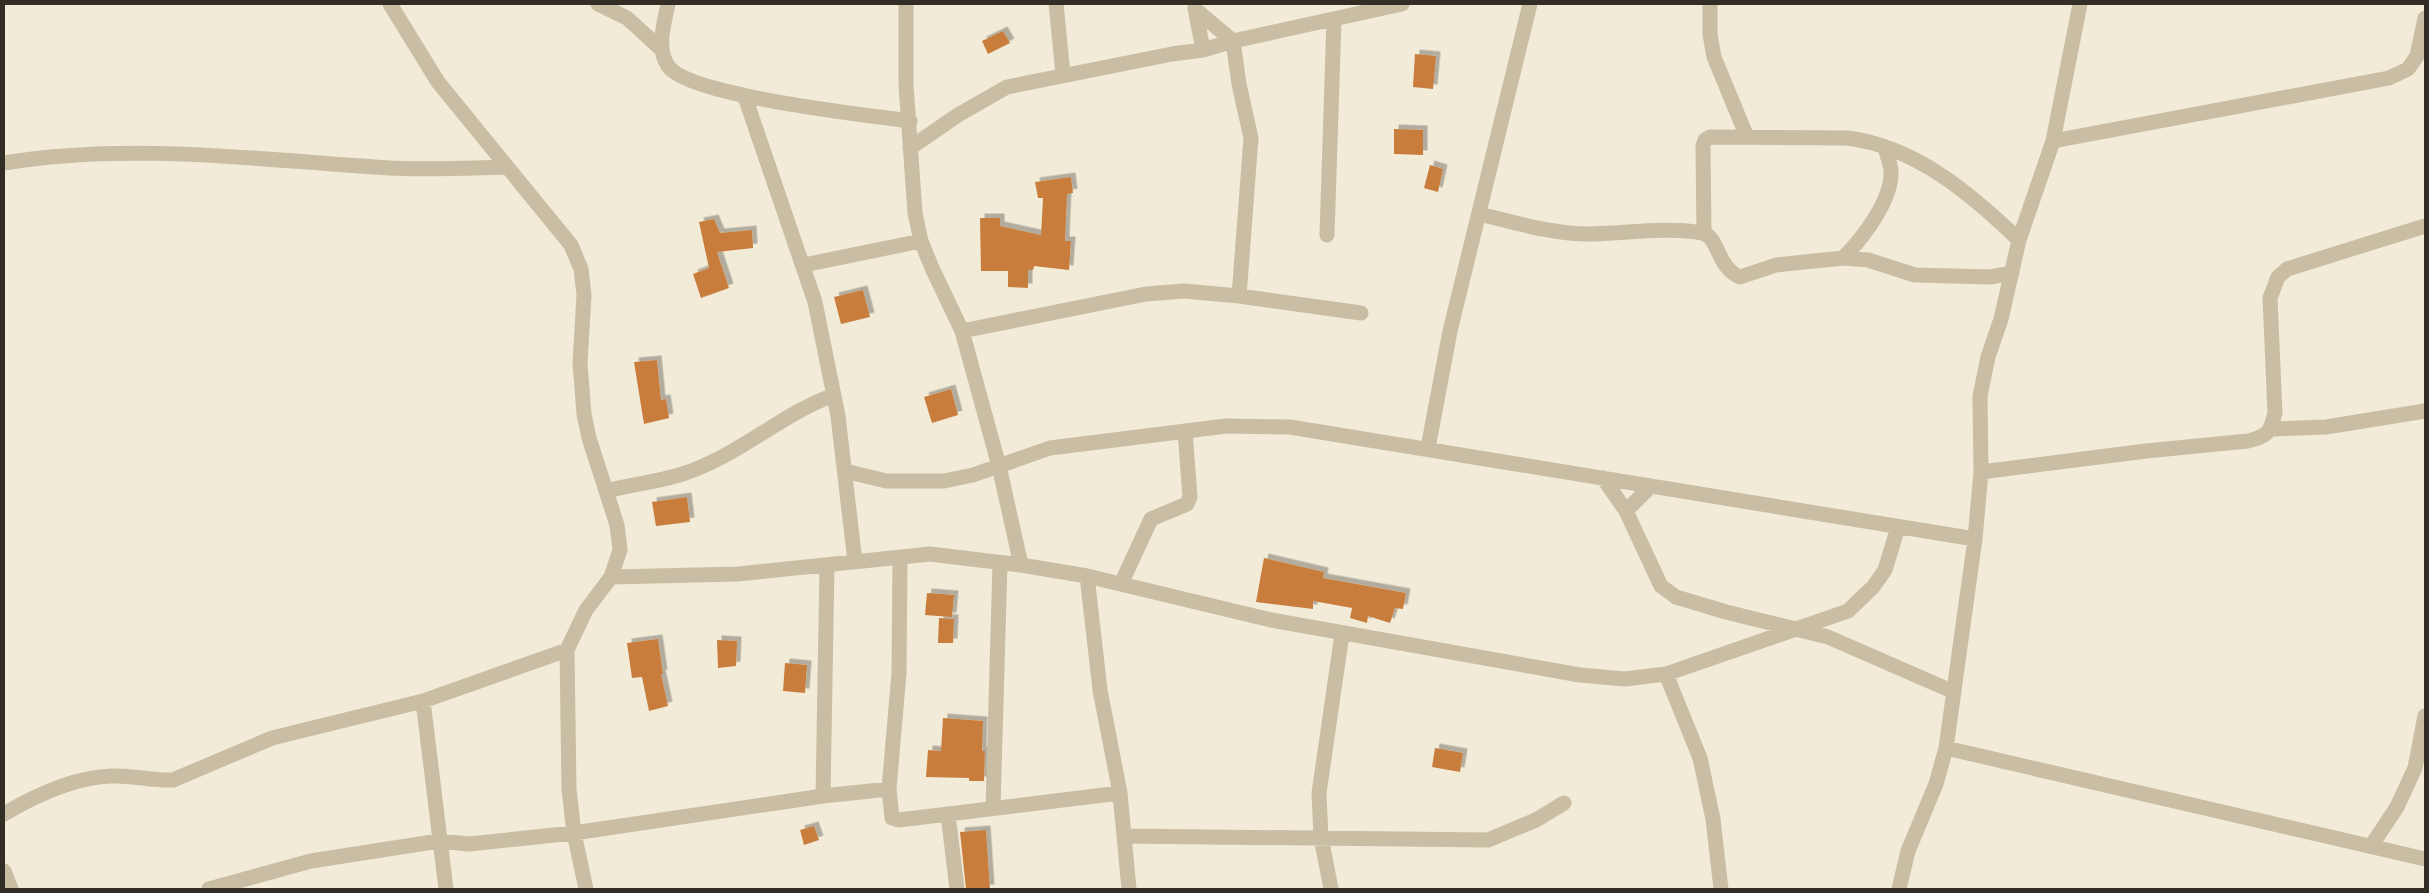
<svg xmlns="http://www.w3.org/2000/svg" width="2429" height="893" font-family="Helvetica,sans-serif">
<style>
.building{fill:#c97d3e;filter:url(#shadow)}
.lines{fill:none;stroke-linecap:round;stroke-linejoin:round}
.street{stroke:#c9bda4;stroke-width:15}
</style>
<defs>
<filter id="shadow"><feDropShadow dx="4.5" dy="-4.5" stdDeviation="0" flood-color="#0004"/></filter>
</defs>
<rect width="100%" height="100%" fill="#f1ebd8"/>
<path class="building" d="M1003,31l7,12 -22,11 -6,-13z
M1415,54l21,2 -3,33 -20,-2z
M1394,129l29,1v25l-29,-1z
M1430,165l13,4 -5,23 -14,-4z
M1071,177l2,16 -6,1 -2,47h6l-2,29 -35,-4 -1,4h-5v18l-20,-1v-16h-27l-1,-53h20v8l41,9 2,-37h-5l-3,-16z
M714,219l6,14 32,-3 1,18 -36,4 12,36 -28,10 -8,-24 16,-6 -10,-46z
M863,290l7,27 -29,7 -7,-27z
M657,360l4,40 5,-1 3,19 -25,6 -10,-62z
M951,389l7,26 -26,8 -8,-26z
M687,497l3,25 -34,4 -4,-24z
M1264,558l60,14 -1,6 83,15 -3,16 -8,-1 -5,15 -22,-7 -1,7 -17,-5 2,-10 -39,-7v8l-57,-7z
M927,593l27,2 -2,22 -27,-2z
M939,618l15,1 -1,24h-15z
M658,639l5,35h-2l7,32 -19,5 -7,-34 -10,1 -5,-35z
M717,640l20,1 -1,25 -18,2z
M785,663l22,2 -2,28 -22,-2z
M943,718l40,3 -1,30h3l-1,30h-15v-3l-43,-1 2,-27 13,1z
M1435,748l28,5 -3,19 -28,-5z
M814,826l5,14 -15,5 -4,-15z
M986,830l4,59h-24l-6,-57z"/>
<g class="lines">
<path class="street" d="M390,4l48,78 133,163 10,24 3,26 -4,68 4,51 5,24 28,87 3,25 -9,27 -25,33 -19,40 2,139 5,44 12,56
M598,4l29,14 35,32
M668,4c-4,20 -12,44 0,62 20,30 200,49 242,55
M906,4v81l9,128 6,28 11,27 30,63 37,135 22,99 66,11 13,114 20,103 9,96
M1056,4l7,70
M1710,4v30l4,23 33,80
M1195,8l8,42
M1196,10l37,31 6,43 12,54 -12,158
M745,97l70,205 23,114 17,146
M2053,141l336,-63 19,-9 9,-13 8,-38
M910,148l48,-33 49,-28 165,-33 31,-4 30,-9 169,-37
M4,163c127,-21 257,-3 385,5 38,2 78,0 117,-1
M1479,214c35,8 69,19 105,20 35,0 86,-8 118,-1 17,3 14,34 38,44l36,-12 67,-7 25,2 47,15 75,2 22,-4
M1704,233l-1,-87 2,-6 5,-3 137,1c68,8 124,56 172,102
M1327,235l7,-216
M1843,258c20,-20 50,-59 48,-88 -1,-8 -5,-16 -6,-23
M804,265l117,-24
M962,331l184,-37 38,-3 55,5 122,17
M2271,429l55,-2 99,-16
M1428,448l22,-117 80,-327
M845,471l41,10h58l29,-6 77,-27 176,-22 64,1 685,112
M1981,472l165,-21 102,-10c20,-5 22,-8 27,-28l-5,-115 8,-21 9,-8 138,-43
M1603,478l23,33 35,75 15,11 50,15 102,25 126,55
M607,491c29,-8 62,-10 89,-22 49,-19 88,-56 138,-74
M1626,511l25,-25
M900,557l-1,116 -10,116 3,29 7,2 221,-27
M1087,576l184,44 309,55 45,4 41,-5 182,-63 25,-24 12,-17 13,-43
M611,577l127,-3 192,-20 91,11
M1121,584l30,-65 36,-15 3,-7 -5,-66
M1666,674l34,84 13,61 8,70
M423,701l23,188
M1946,748l479,111
M823,796l4,-231
M993,807l7,-243
M4,814c32,-19 70,-37 108,-38 21,-1 40,5 61,4l99,-42 151,-37 144,-51
M948,814l9,75
M1124,836l364,4 48,-20 28,-17
M2371,846l26,-39 18,-39 10,-52
M4,871l7,18
M209,889l102,-28 128,-20 30,3 105,-11 249,-37 66,-7
M1331,889l-10,-52 -2,-44 23,-159
M1899,889l9,-38 28,-67 10,-36 29,-209 6,-67 -1,-76 8,-39 13,-38 18,-79 34,-99 27,-137"/>
</g>
<rect width="2429" height="893" fill="none" stroke="#342d26" stroke-width="10"/>
</svg>
